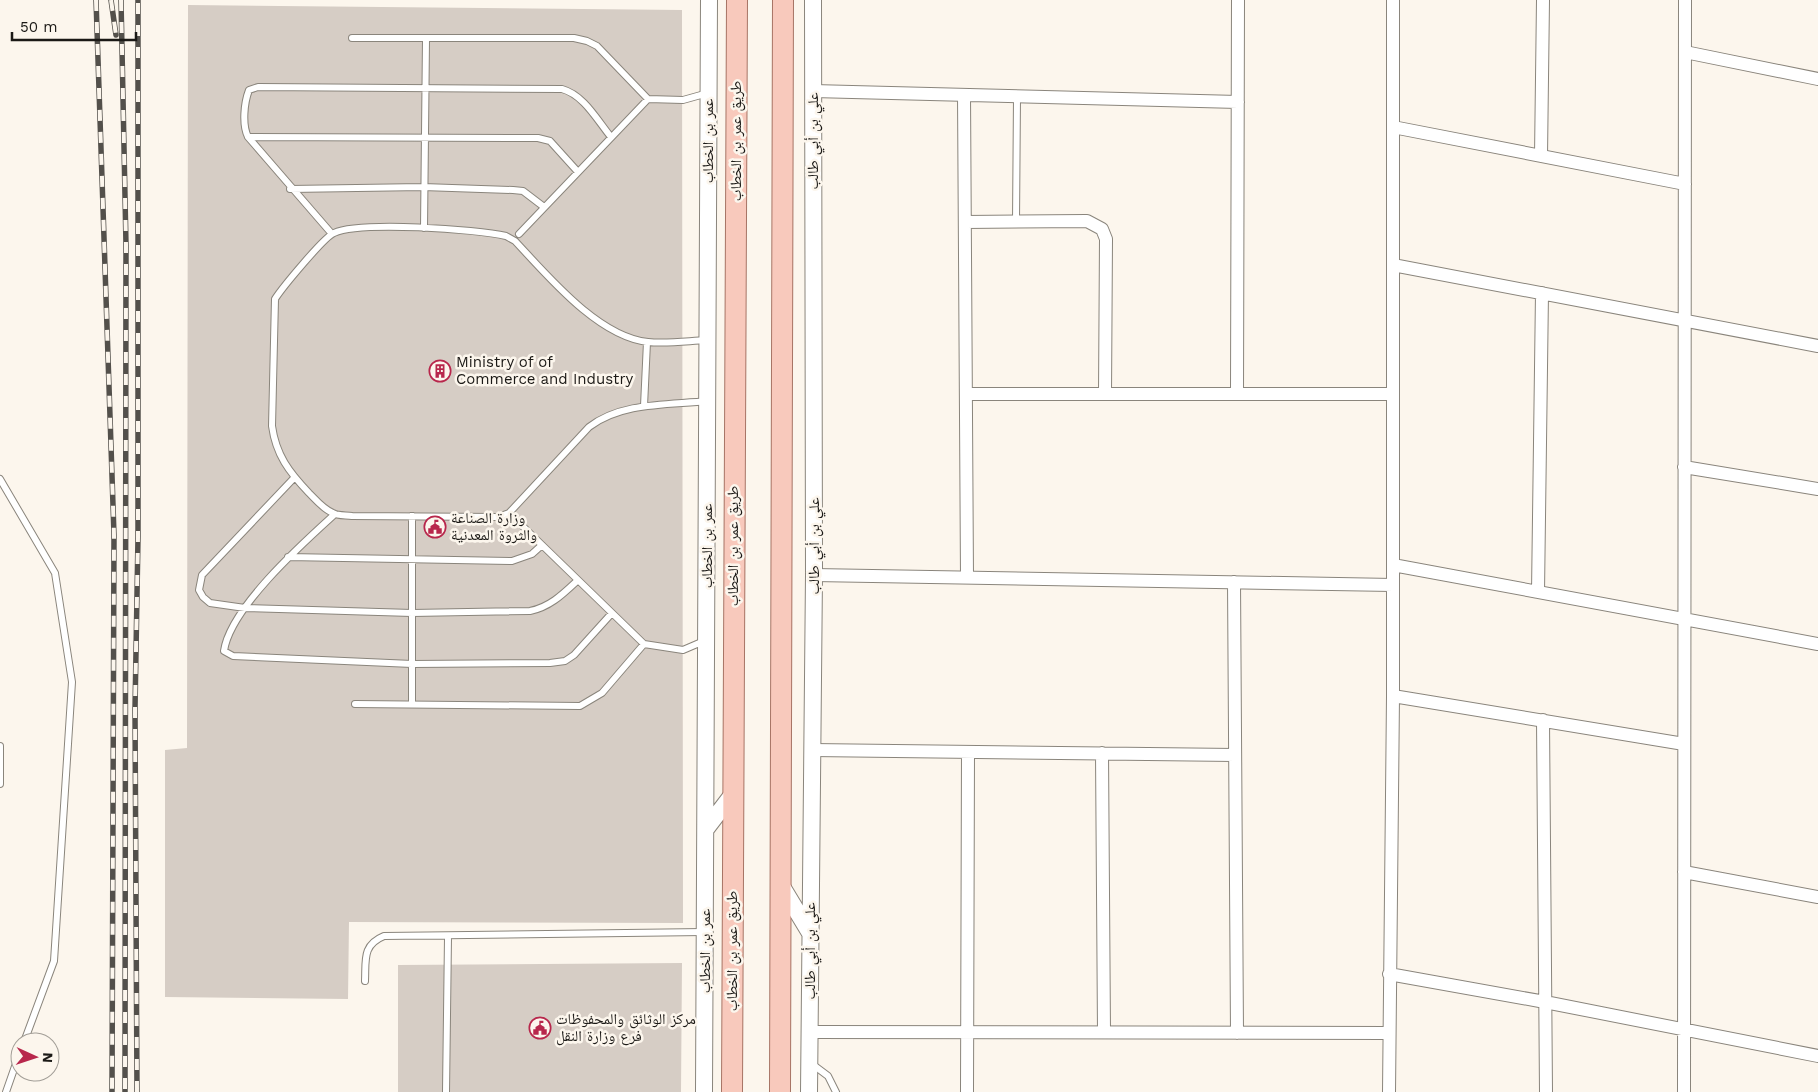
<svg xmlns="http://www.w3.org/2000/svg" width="1818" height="1092" font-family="'Work Sans','Noto Naskh Arabic',sans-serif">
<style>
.building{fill:#d6cdc5}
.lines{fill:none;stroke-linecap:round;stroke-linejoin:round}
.service-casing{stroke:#8a857c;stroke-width:8}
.minor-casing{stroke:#8a857c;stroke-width:14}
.tertiary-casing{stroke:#8a857c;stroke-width:18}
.primary-casing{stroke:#a77465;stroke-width:22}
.service{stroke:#fff;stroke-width:6}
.minor{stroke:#fff;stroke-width:12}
.tertiary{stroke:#fff;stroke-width:16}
.primary{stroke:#f8c9bc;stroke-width:20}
.rail-casing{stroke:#53504b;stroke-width:5.5}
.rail{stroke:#fcf6ed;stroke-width:4;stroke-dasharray:11;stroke-linecap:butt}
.labels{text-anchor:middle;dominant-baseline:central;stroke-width:5;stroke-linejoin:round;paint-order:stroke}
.street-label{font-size:15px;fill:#1b1916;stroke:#fcf6ed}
.poi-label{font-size:15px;fill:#1b1916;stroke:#fcf6ed;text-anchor:start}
</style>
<rect width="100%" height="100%" fill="#fcf6ed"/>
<path class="building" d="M188,5l494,5 1,913 -334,-1 -1,77 -183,-2v-247l22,-2z
M682,963l-1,129h-283v-127z"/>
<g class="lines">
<g class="service-casing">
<path id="service" d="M352,38h222l13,3 10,5 51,53
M248,137l84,97
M578,172l-28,-31 -12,-3 -290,-1c-6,-12 -4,-34 1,-47l9,-3 304,2c22,6 35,31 49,48
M290,189l133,-2 90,3 10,1 21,16
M1016,221l1,-124
M424,228l2,-189
M519,234l129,-135 35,1 25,-7
M706,340c-19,1 -39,4 -58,2 -50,-5 -101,-67 -133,-101l-9,-5c-29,-7 -147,-15 -172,-3 -10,4 -52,55 -59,66l-3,127c4,29 17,46 37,67 7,7 14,16 24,20 5,3 13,2 19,3l146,1 11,-4 80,-86c32,-25 80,-22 118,-26
M644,406l3,-64
M294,478l-92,97 -3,15 4,7 7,6 35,5 167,5 118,-2c20,-4 33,-17 48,-31
M0,479l55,94 17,109 -18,279 -30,81
M509,513l135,131
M335,514c-32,29 -105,94 -111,137l9,5 179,8 138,-1 15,-2 9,-6 38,-42
M412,516v187
M288,557l224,4 20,-7 10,-9
M355,704l225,2 22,-13 42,-49 39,6 21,-9
M0,746v38
M365,981c1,-21 -3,-36 19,-45l320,-4
M812,1064l16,12 8,16
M6,1092l14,-40
M446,1092l2,-155"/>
</g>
<g class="minor-casing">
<path id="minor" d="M1685,52l133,27
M813,91l425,11
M964,95l3,482
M1393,127l292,57
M1541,156l2,-156
M965,222l122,-1 15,8 4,10 -1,155
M1393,265l425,81
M966,394h427
M1237,394l1,-394
M1684,467l134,22
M1393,565l425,79
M814,575l579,10
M1234,582l3,451
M1538,592l4,-299
M1393,696l291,48
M1543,720l3,372
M812,750l423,5
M1102,753l2,279
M1684,872l134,25
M1389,974l156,28 273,54
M810,1032l578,1
M967,1092l1,-340
M1389,1092l4,-396v-696
M1684,1092l1,-1092"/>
</g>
<g class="tertiary-casing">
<path id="tertiary" d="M706,829l26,-34
M781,885l29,48
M704,1092l5,-1092
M809,1092l5,-517 -1,-575"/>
</g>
<g class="primary-casing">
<path id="primary" d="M732,1092l5,-1092
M780,1092l3,-1092"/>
</g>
<use href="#service" class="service"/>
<use href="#minor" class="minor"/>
<use href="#tertiary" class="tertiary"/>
<use href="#primary" class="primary"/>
<g class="rail-casing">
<path id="rail" d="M96,0l18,535 -2,557
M111,0l5,35
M121,0l5,245 -1,847
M137,1092l-2,-383 3,-172v-537"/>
</g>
<use href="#rail" class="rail"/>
</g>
<defs>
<g id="building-ring" transform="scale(1.125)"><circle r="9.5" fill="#fcf6ed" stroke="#b8274c" stroke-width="1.5"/><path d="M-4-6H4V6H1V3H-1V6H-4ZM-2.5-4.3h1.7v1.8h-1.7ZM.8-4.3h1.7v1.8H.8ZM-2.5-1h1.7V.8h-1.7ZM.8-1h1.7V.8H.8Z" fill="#b8274c"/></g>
<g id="civic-ring" transform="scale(1.125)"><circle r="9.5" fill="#fcf6ed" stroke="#b8274c" stroke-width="1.5"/><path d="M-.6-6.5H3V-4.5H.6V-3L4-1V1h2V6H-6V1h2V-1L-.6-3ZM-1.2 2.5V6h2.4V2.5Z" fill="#b8274c"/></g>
</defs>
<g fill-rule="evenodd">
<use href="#building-ring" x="440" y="371"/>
<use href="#civic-ring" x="435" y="527"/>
<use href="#civic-ring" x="540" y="1028"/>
</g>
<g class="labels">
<g class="street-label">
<text transform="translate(708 141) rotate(-90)">عمر بن الخطاب</text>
<text transform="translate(736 141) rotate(-90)">طريق عمر بن الخطاب</text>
<text transform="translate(813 141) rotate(-90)">علي بن أبي طالب</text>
<text transform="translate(707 546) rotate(-90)">عمر بن الخطاب</text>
<text transform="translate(733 546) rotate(-90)">طريق عمر بن الخطاب</text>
<text transform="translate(814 546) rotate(-90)">علي بن أبي طالب</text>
<text transform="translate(705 951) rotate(-90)">عمر بن الخطاب</text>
<text transform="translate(732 951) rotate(-90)">طريق عمر بن الخطاب</text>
<text transform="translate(810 951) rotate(-90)">علي بن أبي طالب</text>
</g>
<g class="poi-label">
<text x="456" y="362">Ministry of of<tspan x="456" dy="17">Commerce and Industry</tspan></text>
<text x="451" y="518">وزارة الصناعة<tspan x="451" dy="17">والثروة المعدنية</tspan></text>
<text x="556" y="1019">مركز الوثائق والمحفوظات<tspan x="556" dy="17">فرع وزارة النقل</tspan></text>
</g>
</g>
<g transform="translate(35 1057) rotate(93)"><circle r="24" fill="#fcf6ed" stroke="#a29e97"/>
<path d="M0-4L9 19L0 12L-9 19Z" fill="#b8274c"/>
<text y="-8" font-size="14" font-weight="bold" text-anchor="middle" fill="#1b1916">N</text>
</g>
<path d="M12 32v8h124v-8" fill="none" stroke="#1b1916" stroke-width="2.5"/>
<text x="20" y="32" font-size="15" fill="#1b1916" stroke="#fcf6ed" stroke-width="4" paint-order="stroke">50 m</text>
</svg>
